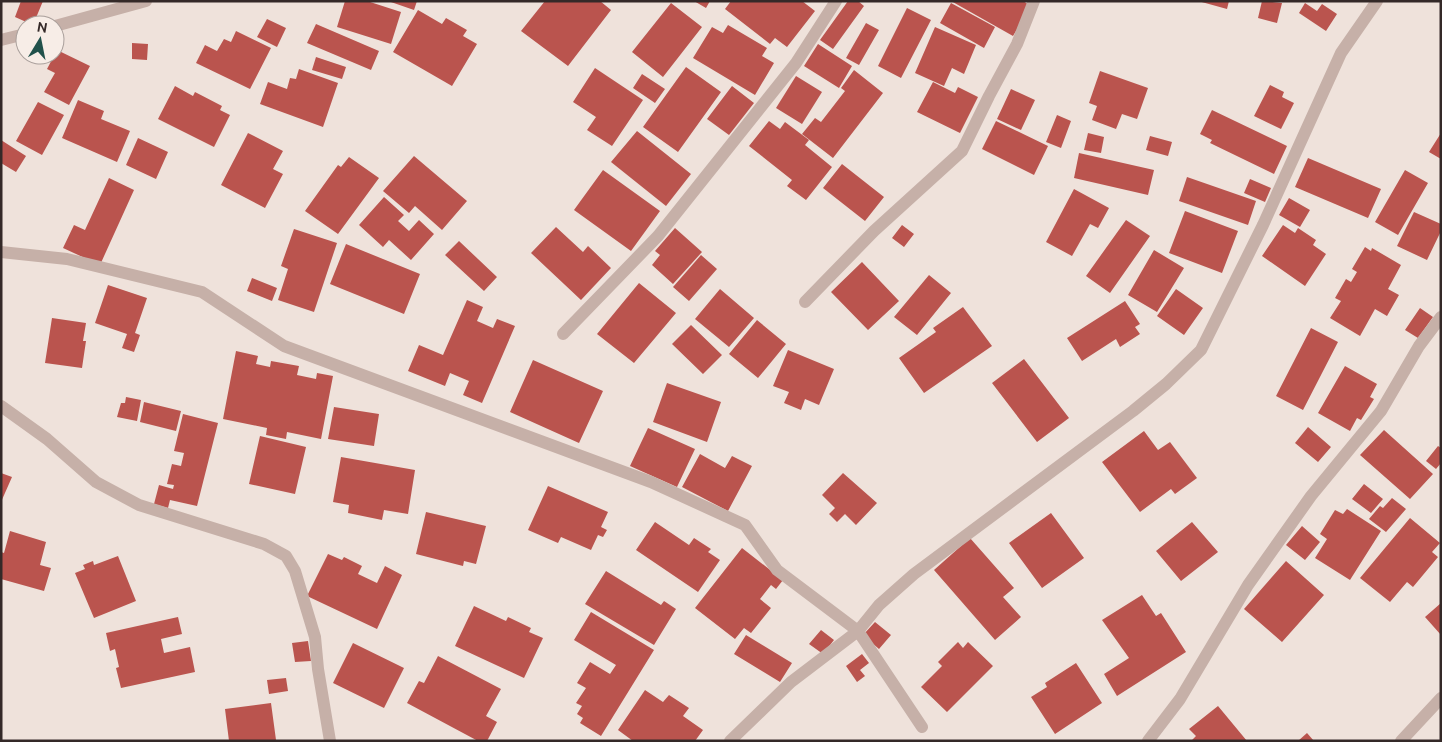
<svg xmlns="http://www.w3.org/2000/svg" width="1442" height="742" font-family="Ubuntu,sans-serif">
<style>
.building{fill:#ba544e}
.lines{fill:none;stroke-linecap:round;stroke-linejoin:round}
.minor{stroke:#c6b0a8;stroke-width:12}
</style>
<rect width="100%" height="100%" fill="#efe2db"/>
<path class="building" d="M21,1h22l-10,24 -18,-8z
M345,1h22l34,11 -10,32 -54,-17z
M388,1h29l-3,9z
M545,1h55l11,9 -43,56 -47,-35z
M694,1h16l-4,7z
M731,1h71l13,10 -28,36 -12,-9 -5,6 -45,-35z
M848,1h10l6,5 -31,43 -13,-9z
M951,1h72l8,5 -18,30z
M1198,1h31l-2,8z
M1262,1l20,2 -5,20 -19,-5z
M671,3l31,24 -39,50 -31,-25z
M951,3l44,24 -11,21 -44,-25z
M1305,3l12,8 5,-7 15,10 -11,17 -27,-18z
M907,8l24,12 -30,58 -23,-12z
M418,10l24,14 4,-6 21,12 -4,6 14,8 -25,42 -59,-34z
M267,19l19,9 -9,19 -20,-10z
M866,23l13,7 -20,35 -13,-7z
M316,24l63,27 -8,19 -64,-27z
M728,25l39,23 -5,8 12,7 -19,32 -62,-37 19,-31 11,6z
M935,27l41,18 -12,29 -12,-6 -8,18 -29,-13z
M236,31l35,17 -21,41 -54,-26 9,-18 12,6 7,-12 7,3z
M132,43l16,1 -1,16 -15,-1z
M818,44l34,22 -13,22 -35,-22z
M57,50l33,16 -21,39 -25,-13 11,-19 -8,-4z
M316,57l30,10 -4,12 -30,-9z
M686,67l35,25 -43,60 -35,-25z
M595,68l48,32 -31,46 -25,-16 9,-13 -23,-15z
M299,69l39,14 -15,44 -63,-23 8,-22 19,7 3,-11 6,1z
M854,70l29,23 -50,65 -31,-24 13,-16 6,4 24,-31 -4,-3z
M1100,71l48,17 -11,31 -15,-5 -6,15 -24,-9 5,-14 -8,-3z
M642,74l23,15 -10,14 -22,-15z
M796,76l26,16 -20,32 -26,-16z
M933,82l22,11 3,-6 20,10 -18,36 -43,-21z
M1270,85l14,7 -2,5 12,6 -13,26 -27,-13z
M175,86l18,10 2,-4 27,14 -2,4 10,5 -16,32 -56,-28z
M732,86l22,17 -25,32 -22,-16z
M1011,89l24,11 -14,30 -24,-11z
M78,100l26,11 -3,8 29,12 -13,31 -55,-24z
M38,102l26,13 -22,40 -26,-14z
M1212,110l75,36 -13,28 -64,-31 2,-3 -12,-6z
M1057,115l14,6 -10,27 -15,-6z
M769,121l11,8 5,-7 24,18 -4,5 27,22 -26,33 -19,-14 5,-6 -43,-34z
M996,121l52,25 -14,29 -52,-26z
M637,131l54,43 -25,32 -55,-44z
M248,133l35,18 -10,18 10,5 -18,34 -44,-23z
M1088,133l16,4 -3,16 -17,-3z
M1441,133v26l-12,-7z
M1150,136l22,6 -4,14 -22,-6z
M138,138l30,14 -12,27 -30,-14z
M1,140l25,16 -10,16 -15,-9z
M1079,153l75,17 -6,25 -74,-17z
M414,156l53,45 -25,29 -27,-24 -6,7 -26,-22z
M349,157l30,21 -41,56 -33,-23 33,-46 3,2z
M1308,158l73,31 -13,29 -73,-31z
M842,164l42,33 -19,24 -42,-33z
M603,170l57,41 -29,40 -57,-41z
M1405,170l23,13 -30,52 -23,-13z
M1187,177l69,24 -8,24 -69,-24z
M109,178l25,12 -34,75 -37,-17 11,-23 11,5z
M1250,179l21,9 -6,14 -21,-9z
M1074,189l35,19 -11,20 -8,-4 -18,32 -26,-14z
M384,197l20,18 -6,6 11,10 10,-11 15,14 -23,26 -22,-20 -6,7 -24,-22z
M1289,198l21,12 -10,17 -21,-12z
M1185,211l53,20 -16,42 -53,-20z
M1414,212l27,12v7l-14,29 -30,-14z
M1126,220l24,16 -40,57 -24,-17z
M902,225l12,9 -10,13 -12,-9z
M1283,225l12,8 3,-5 18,12 -3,5 13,9 -21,32 -43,-30z
M556,227l27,25 5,-6 23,22 -30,32 -50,-47z
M675,228l27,24 -29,32 -21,-19 8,-10 -5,-4z
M294,229l43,14 -23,69 -36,-12 10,-31 -7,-3z
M459,241l38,36 -13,14 -39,-36z
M346,244l74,30 -16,40 -74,-30z
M1365,247l6,4 1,-3 29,17 -13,24 11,6 -12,21 -12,-7 -15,27 -30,-18 11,-17 -6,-3 11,-19 5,3 6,-10 -5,-3z
M1154,250l30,18 -27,44 -29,-17z
M701,255l16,14 -28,32 -16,-14z
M862,262l37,39 -31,29 -37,-38z
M929,275l22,18 -34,42 -23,-18z
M252,278l25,10 -5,13 -25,-10z
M639,283l37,30 -42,50 -37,-29z
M108,285l39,13 -12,35 5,2 -6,17 -12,-4 5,-14 -32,-11z
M720,289l34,29 -25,29 -34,-28z
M1176,289l27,19 -19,27 -27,-19z
M467,300l16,7 -6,14 16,7 4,-9 18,7 -33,77 -19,-8 6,-14 -19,-8 -5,13 -37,-15 11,-26 24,10z
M1125,301l15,23 -5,3 5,7 -20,13 -4,-8 -34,22 -15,-23z
M963,307l29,39 -68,47 -25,-35 37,-26 -3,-4z
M1420,308l13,9 -15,21 -13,-8z
M52,318l34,5 -3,18h3l-4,27 -37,-5z
M757,320l29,24 -28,34 -29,-24z
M691,325l31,30 -19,19 -31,-30z
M1311,328l27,14 -35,68 -27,-14z
M788,350l46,19 -15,36 -14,-6 -4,11 -17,-7 5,-11 -16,-6z
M236,351l22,5 -2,8 14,3 1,-6 28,5 -2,9 19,4 1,-6 16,3 -12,63 -34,-7 -1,7 -20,-4 1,-7 -44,-9z
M1024,359l45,59 -32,24 -45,-59z
M533,360l70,31 -24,52 -69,-31z
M1345,366l32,18 -7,13 4,2 -13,21 -4,-2 -7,13 -32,-18z
M667,383l54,19 -14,40 -54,-20z
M126,397l15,3 -4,21 -20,-4 4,-14h4z
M144,402l37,9 -5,20 -36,-9z
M334,407l45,7 -5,32 -46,-7z
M183,414l35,9 -21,83 -27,-6 -2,8 -14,-4 5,-19 14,4 1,-4 -7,-1 5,-20 9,2 3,-13 -10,-2z
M1308,427l23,20 -13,15 -23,-19z
M648,428l47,21 -18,38 -47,-21z
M1384,430l49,44 -23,25 -50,-44z
M1144,431l14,19 12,-8 27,36 -22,16 -4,-5 -31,23 -38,-50z
M260,436l46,11 -11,47 -46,-10z
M1438,446l3,2v15l-5,6 -10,-8z
M700,454l25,14 7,-12 20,10 -24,45 -46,-24z
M341,457l74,13 -7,44 -24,-4 -2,10 -34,-7 1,-8 -16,-3z
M1,473l11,4 -11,25z
M843,473l34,30 -21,22 -11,-11 -8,8 -8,-8 6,-6 -13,-13z
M1364,484l19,15 -12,14 -19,-14z
M548,486l60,26 -7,15 6,3 -4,7 -5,-2 -7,15 -30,-13 -3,6 -30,-13z
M1392,498l14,11 -20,23 -17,-13 11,-13 3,2z
M1347,509l34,22 -31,49 -35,-22 12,-19 -7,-5 15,-24 8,4z
M426,512l60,14 -10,38 -12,-3 -1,5 -47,-12z
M1051,513l33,45 -42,30 -33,-45z
M1410,518l30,25 -8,9 6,5 -25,30 -6,-5 -17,20 -30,-24z
M655,522l34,23 5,-7 17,11 -3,3 12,8 -22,32 -62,-42z
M1192,522l26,30 -37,29 -25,-30z
M1302,526l18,16 -15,18 -19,-15z
M10,531l36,11 -6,23 11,3 -7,23 -43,-12v-27l3,1z
M970,538l44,50 -11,9 18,20 -26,23 -61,-70z
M742,548l41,32 -7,9 -5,-4 -11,14 11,9 -20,25 -7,-5 -9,11 -40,-31z
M328,554l14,6 2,-3 18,9 -4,8 19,9 8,-17 17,9 -25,54 -70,-33z
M118,556l18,45 -42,17 -19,-45 10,-4 -2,-4 10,-4 1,4z
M1286,561l38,34 -42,47 -38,-33z
M606,571l55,34 3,-4 12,8 -22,36 -69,-41z
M1142,595l14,21 5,-3 25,39 -69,44 -13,-22 25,-16 -27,-38z
M1441,603v32l-16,-18z
M474,606l32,15 2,-4 23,11 -2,4 14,6 -19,40 -69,-32z
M591,612l63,38 -53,86 -21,-13 3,-5 -6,-4 5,-8 -6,-3 10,-15 -9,-5 13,-21 20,12 6,-9 -42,-25z
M178,617l4,17 -21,5 3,14 26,-6 5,25 -74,16 -5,-20 3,-1 -4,-18 -5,2 -4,-18z
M875,622l16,13 -12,14 -16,-14z
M821,630l13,10 -11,14 -14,-10z
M746,635l46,28 -12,19 -46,-28z
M308,641l3,20 -16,1 -3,-19z
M958,642l5,6 5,-6 25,24 -46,46 -26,-25 21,-21 -4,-4z
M353,643l51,25 -20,40 -51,-25z
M862,654l7,9 -9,7 5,6 -8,6 -11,-16z
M438,656l63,33 -15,27 11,6 -10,19h-9l-71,-38 12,-22 5,2z
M1076,663l26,40 -47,31 -24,-37 16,-10 -2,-4z
M286,678l2,13 -19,3 -2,-14z
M645,690l18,12 6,-7 20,13 -6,8 20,14 -8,11h-62l-15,-11z
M271,703l5,37 -47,1 -4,-32z
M1218,706l29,35h-56l5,-5 -7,-7z
M1307,733l7,8h-16z"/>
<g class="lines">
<path class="minor" d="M55,26l91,-25
M1,40l24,-6
M1,252l66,7 135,33 82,54 367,136 94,43 32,45 81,61 64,96
M805,302l69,-71 88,-80 27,-55 28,-52 17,-43
M563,334l95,-98 138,-173 40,-62
M1,406l46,33 49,43 43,23 125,39 22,12 9,15 20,66 3,32 12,72
M730,741l61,-59 67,-51 21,-26 35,-31 219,-163 33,-27 35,-34 62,-125 78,-172 36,-52
M1148,741l32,-42 68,-114 63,-89 70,-85 38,-65 22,-29
M1401,741l40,-43"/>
</g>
<rect width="1442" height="742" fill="none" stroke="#342928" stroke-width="5"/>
<g transform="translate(40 40) rotate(10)"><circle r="24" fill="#f7ede7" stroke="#a99f9b"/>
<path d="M0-4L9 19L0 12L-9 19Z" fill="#21514b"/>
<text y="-8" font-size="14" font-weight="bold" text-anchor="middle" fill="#342928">N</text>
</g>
</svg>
